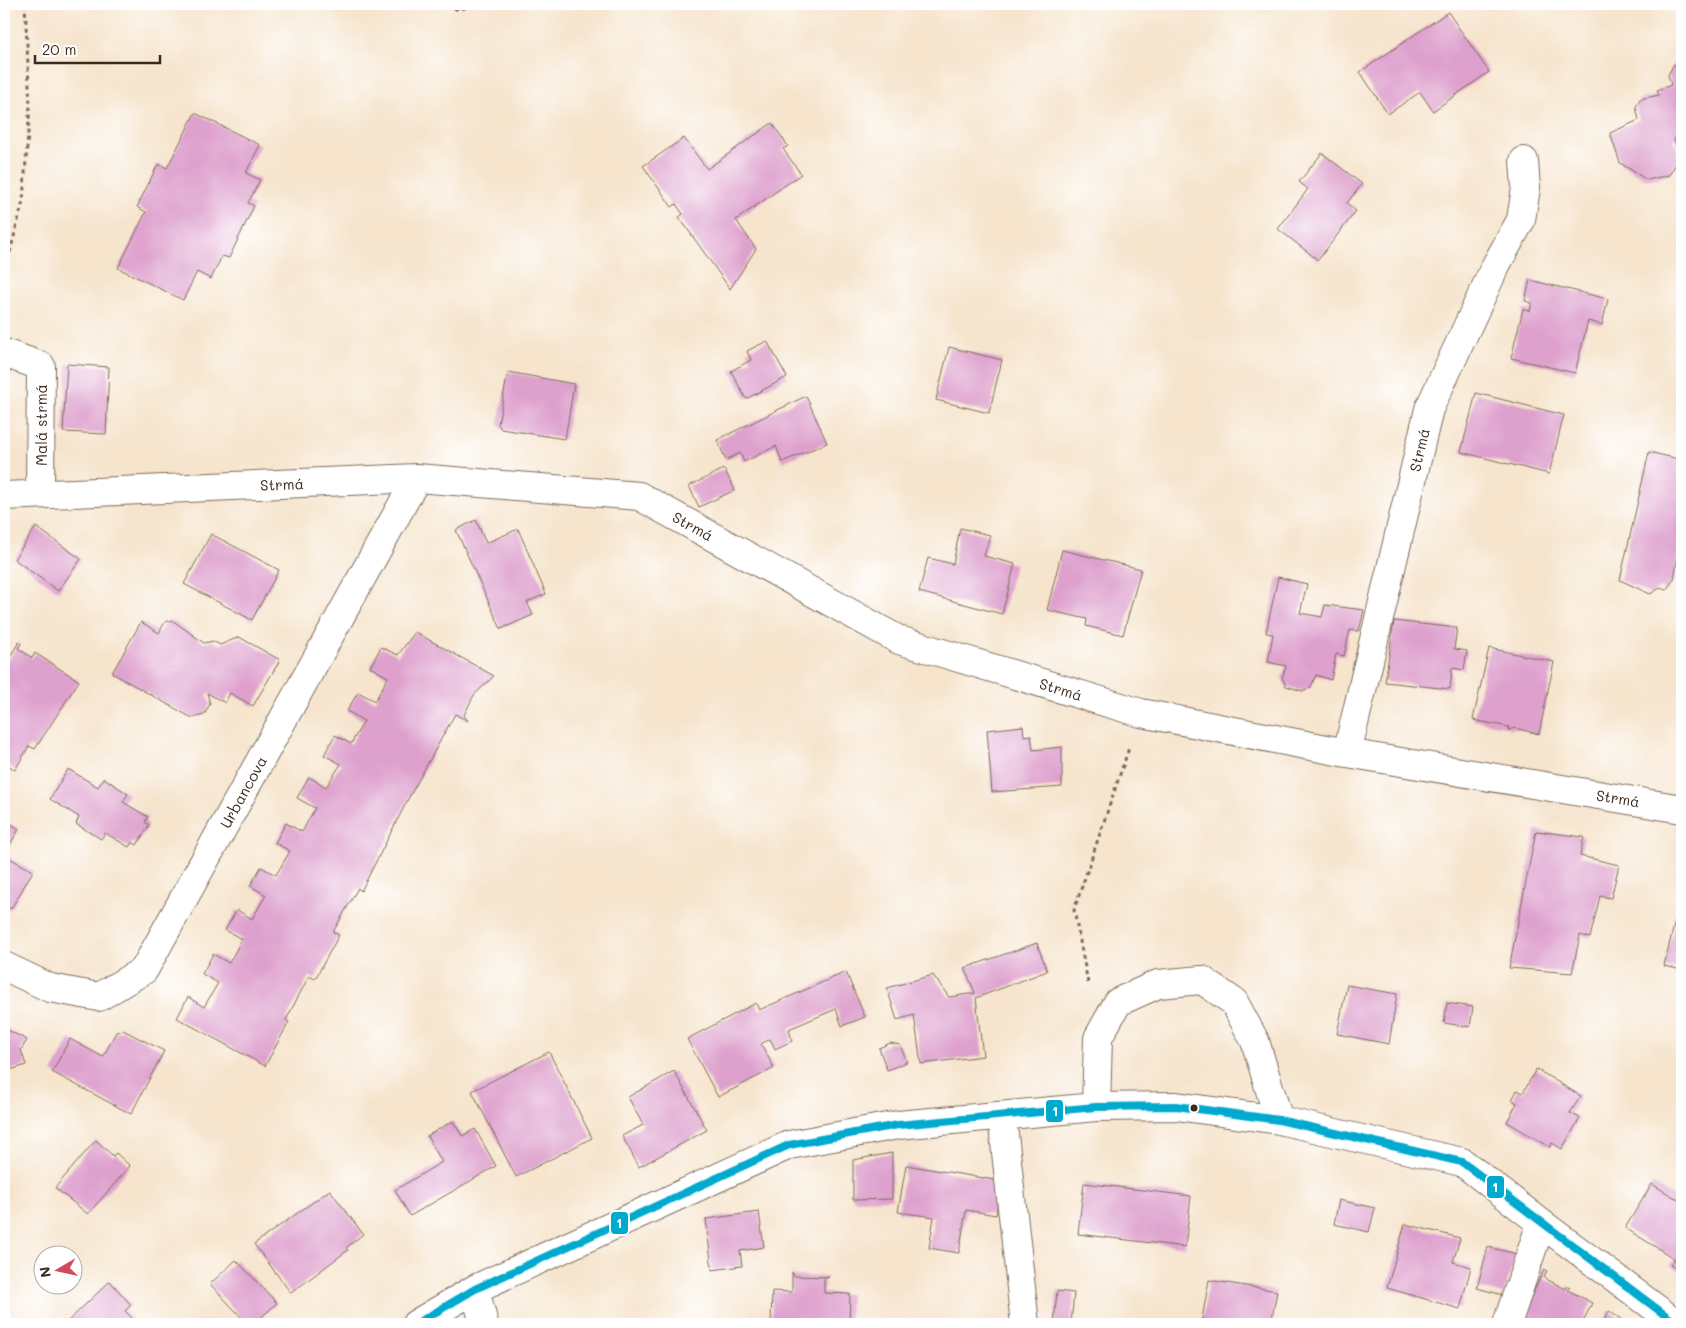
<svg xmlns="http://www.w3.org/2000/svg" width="1686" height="1328" font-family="Mali,sans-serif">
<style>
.building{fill:#dea1ce}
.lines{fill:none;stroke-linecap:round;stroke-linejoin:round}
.minor-casing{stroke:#7c6b5b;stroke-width:30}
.path{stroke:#7c6b5b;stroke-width:3;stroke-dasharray:4 4;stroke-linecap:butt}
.minor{stroke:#fff;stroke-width:28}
.bus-1-casing{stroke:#fff;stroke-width:11}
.bus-1{stroke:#00a9ce;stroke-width:8}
.bus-dot{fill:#3b2a1e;stroke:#fff;stroke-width:2}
.labels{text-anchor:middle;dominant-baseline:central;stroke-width:5;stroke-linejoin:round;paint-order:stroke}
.street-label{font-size:15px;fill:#3b2a1e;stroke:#fff}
.line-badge{stroke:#fff;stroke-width:2}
.badge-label{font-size:14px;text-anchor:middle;font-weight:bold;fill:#fff}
</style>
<rect width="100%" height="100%" fill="#fff"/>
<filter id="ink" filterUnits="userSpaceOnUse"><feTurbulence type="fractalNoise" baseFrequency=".02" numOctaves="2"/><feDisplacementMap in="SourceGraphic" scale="10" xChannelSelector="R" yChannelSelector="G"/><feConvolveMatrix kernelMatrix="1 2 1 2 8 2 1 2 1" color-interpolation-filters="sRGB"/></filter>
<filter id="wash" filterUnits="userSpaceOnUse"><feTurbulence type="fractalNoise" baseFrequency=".0096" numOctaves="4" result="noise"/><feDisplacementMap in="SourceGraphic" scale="20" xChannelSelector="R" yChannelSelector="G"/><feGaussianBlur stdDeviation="1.12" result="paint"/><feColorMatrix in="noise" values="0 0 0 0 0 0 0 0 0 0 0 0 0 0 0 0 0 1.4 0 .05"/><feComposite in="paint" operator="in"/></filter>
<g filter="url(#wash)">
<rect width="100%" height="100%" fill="#f6e4cc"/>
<g id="blocks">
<path class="building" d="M1448,12l41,60 -56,39 -13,-19 -32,22 -28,-42z
M1674,64l8,5v68l-8,2 5,20 -10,16 -22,5 -27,-17 -10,-30 29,-13 -3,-13 4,-8 19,-4 -2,-5 14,-5 -3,-10z
M195,113l65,32 -14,28 14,7 -12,23 6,3 -25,52 -7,-2 -11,23 -14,-7 -14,28 -65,-32 28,-56 -9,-5 21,-43 9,4z
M772,123l16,23 -5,3 18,25 -65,46 20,29 -26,40 -51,-72 4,-3 -7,-10 -4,3 -29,-41 41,-28 23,31z
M1322,153l40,31 -15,19 9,8 -38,49 -40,-31 30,-40 -9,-7z
M1530,280l78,19 -6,26 -14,-4 -13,52 -64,-15 12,-49 7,2 2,-8 -7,-2z
M767,341l20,36 -41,22 -15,-28 20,-11 -4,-9z
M949,347l53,13 -13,53 -53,-13z
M67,364l42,3 -3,67 -43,-2z
M508,372l66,12 -9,55 -64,-10 -3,-5z
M1476,393l88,22 -15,59 -88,-22z
M806,396l21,47 -45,19 -6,-16 -32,16 -4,-9 -14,7 -9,-20z
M1649,452l33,8v74l-8,45 -8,11 -6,-2 -10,6 -30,-14z
M724,469l11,21 -36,17 -10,-21z
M476,520l10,23 32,-14 28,65 -19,8 6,13 -32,14 -45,-99z
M36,527l45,32 -23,32 -44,-32z
M960,528l30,7 -6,21 31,8 -13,50 -83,-22 9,-34 25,6z
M211,534l68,36 -27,50 -68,-36z
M1062,550l79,19 -18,66 -37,-9 1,-7 -40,-9z
M1278,577l29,7 -7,29 22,4 3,-12 39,5 -5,21 -9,-1 -6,26 -8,-2 -5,26 -15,-5 -5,12 -9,4 -16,-5 -4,-8 4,-12 -18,-4 5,-28 -7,-1z
M172,620l32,23 9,-2 7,4 19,-8 41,23 -27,46 -23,-13 -5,10 -18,-10 3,11 -6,11 -12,3 -80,-45 29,-51 18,11 6,-11z
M1394,621l63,7 -3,21 13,2 -3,19 -12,-2 -2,21 -65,-7z
M415,632l79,44 -20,19 -10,20 4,6 -13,-7 -48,87 -46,90 -3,-3 -25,44 6,3 -24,44 -6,-3 -23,44 3,2 -24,44 -88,-48 11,-21 16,10 14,-24 -16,-9 11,-20 16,9 13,-24 -17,-9 12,-20 15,9 14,-24 -16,-9 11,-19 15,8 14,-24 -15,-8 11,-20 16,9 13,-24 -18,-10 12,-21 17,10 15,-23 -17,-9 11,-20 16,9 13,-23 -17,-10 11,-19 17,9 13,-24 -18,-10 11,-20 17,8z
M19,642l2,2 -3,4 14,10 3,-5 44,28 -44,68 -6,-3 -14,24 -11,-8v-96z
M1489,648l65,14 -15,72 -25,-6 -6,3 1,-4 -36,-7z
M1023,726l1,10 7,-1 2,15 29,-3v40l-70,5 -5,-62z
M68,769l30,18 6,-9 24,16 -5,8 25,15 -3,5 4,3 -12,20 -5,-3 -3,5 -24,-14 -4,6 -25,-15 3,-7 -29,-18z
M4,820l15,9 -15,26z
M1536,831l48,6 -4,19 39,9 -8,33 -11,-2 -10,42 -10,-3 -8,38 -63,-5z
M4,855l29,16 -22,38 -7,-4z
M1676,917l6,1v52l-18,-4z
M1037,943l10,28 -71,27 7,58 -62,8 -7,-49 -17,5 -10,-32 46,-13 16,22 26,-4 -10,-25z
M846,972l19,45 -23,9 -6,-17 -47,20 3,12 -17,8 -5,-10 -9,5 13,24 -56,29 -31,-58 69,-36 3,7z
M1347,985l50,9 -8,50 -52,-10z
M1447,1003l26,4 -3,20 -26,-4z
M4,1028l23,12 -6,10 5,15 -22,7z
M123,1030l41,21 -33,63 -79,-42 18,-33 33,18 13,-25z
M890,1043l10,2 7,17 -20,8 -8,-22z
M549,1052l43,86 -76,39 -44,-86z
M1536,1069l45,27 -11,17 10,5 -18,31 -10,-6 -2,4 -43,-25 10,-19 -5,-3 5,-10 6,3z
M674,1071l33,59 -68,37 -17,-31 21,-11 -15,-28z
M453,1121l9,15 13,-7 21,37 -86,50 -15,-26 47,-28 -15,-26z
M96,1140l17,16 3,-3 14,13 -42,48 -33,-26z
M892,1153v46l-39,1v-40z
M906,1165l95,16 -5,34 -30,-5 -7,43 -30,-5 5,-31 -36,-5z
M1084,1183l107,13 -6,51 -107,-13z
M1652,1184l30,18v70l-12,-7 5,-6 -50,-31z
M330,1190l33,44 -17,14 2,2 -57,43 -37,-49z
M1339,1200l36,8 -6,24 -35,-8z
M759,1212l5,35 -24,4 2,15 -30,4 -6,-51z
M1405,1224l55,14 -7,24 18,5 -11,42 -73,-21z
M1488,1247l29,7 -14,41 -26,-7z
M236,1260l41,43 -23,21h-6l-38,-40z
M1544,1270l3,1 -3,7 22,11 2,-3 2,1 -2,3 24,13 -10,21h-64z
M792,1272l2,4 35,1 -5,2v14l26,1 -1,30h-78l1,-33 20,1z
M1209,1280l68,11 -6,33h-70z
M110,1281l21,24 -6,6 13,13h-73z
M1057,1291l17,2 -3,31h-17z
M1609,1311l13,9 -2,4h-18z"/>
</g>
</g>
<g filter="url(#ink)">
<use href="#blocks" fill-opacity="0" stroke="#7c6b5b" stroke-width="1"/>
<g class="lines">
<g class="minor-casing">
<path id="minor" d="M4,353l37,13 -1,127
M4,496l413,-18 222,18 260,144 242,73 206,40 335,56
M1347,753l82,-344 67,-144 25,-45 5,-32 -2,-27
M4,966l46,22 49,9 45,-27 273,-492
M1096,1107l2,-69 20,-36 40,-18 44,-4 32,22 21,39 24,79
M1002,1116l23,208
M475,1289l9,35
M416,1324l59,-35 314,-144 109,-20 198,-18 80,-1 103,14 183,42 79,61 136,101
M1507,1324l34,-101"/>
</g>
<path class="path" d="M447,4l11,6 20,-6
M4,276l19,-75 7,-95 -5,-102
M1088,983l-14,-73 55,-162"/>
<use href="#minor" class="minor"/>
<g class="bus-1-casing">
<path id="bus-1" d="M416,1324l59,-35 314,-144 109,-20 198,-18 80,-1 103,14 183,42 215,162"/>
</g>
<use href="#bus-1" class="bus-1"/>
</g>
</g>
<circle class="bus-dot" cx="1194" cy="1108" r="4.5"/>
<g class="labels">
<g class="street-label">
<text transform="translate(41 425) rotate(-90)">Malá strmá</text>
<text transform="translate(1419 450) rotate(-77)">Strmá</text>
<text transform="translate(282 484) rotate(-2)">Strmá</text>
<text transform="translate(693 526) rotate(29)">Strmá</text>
<text transform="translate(1061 689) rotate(17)">Strmá</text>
<text transform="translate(243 792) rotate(-61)">Urbancova</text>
<text transform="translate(1618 798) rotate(9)">Strmá</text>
</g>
</g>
<g class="line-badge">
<rect x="1045" y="1099" width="19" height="24" rx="5" fill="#00a9ce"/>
<rect x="1486" y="1175" width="19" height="24" rx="5" fill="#00a9ce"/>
<rect x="610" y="1211" width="19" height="24" rx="5" fill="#00a9ce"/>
</g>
<g class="badge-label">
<text x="1055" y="1116">1</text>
<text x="1495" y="1192">1</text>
<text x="619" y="1228">1</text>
</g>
<rect width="1686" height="1328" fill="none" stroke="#fff" stroke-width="20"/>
<g transform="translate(58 1270) rotate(261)"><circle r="24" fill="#ffffff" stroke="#b1aaa5"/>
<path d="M0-4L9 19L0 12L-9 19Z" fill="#d1495b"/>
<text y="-8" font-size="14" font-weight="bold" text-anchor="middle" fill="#3b2a1e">N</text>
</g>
<path d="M35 55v8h125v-8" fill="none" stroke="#3b2a1e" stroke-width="2.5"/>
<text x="42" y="55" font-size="15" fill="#3b2a1e" stroke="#ffffff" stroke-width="4" paint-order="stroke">20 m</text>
</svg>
